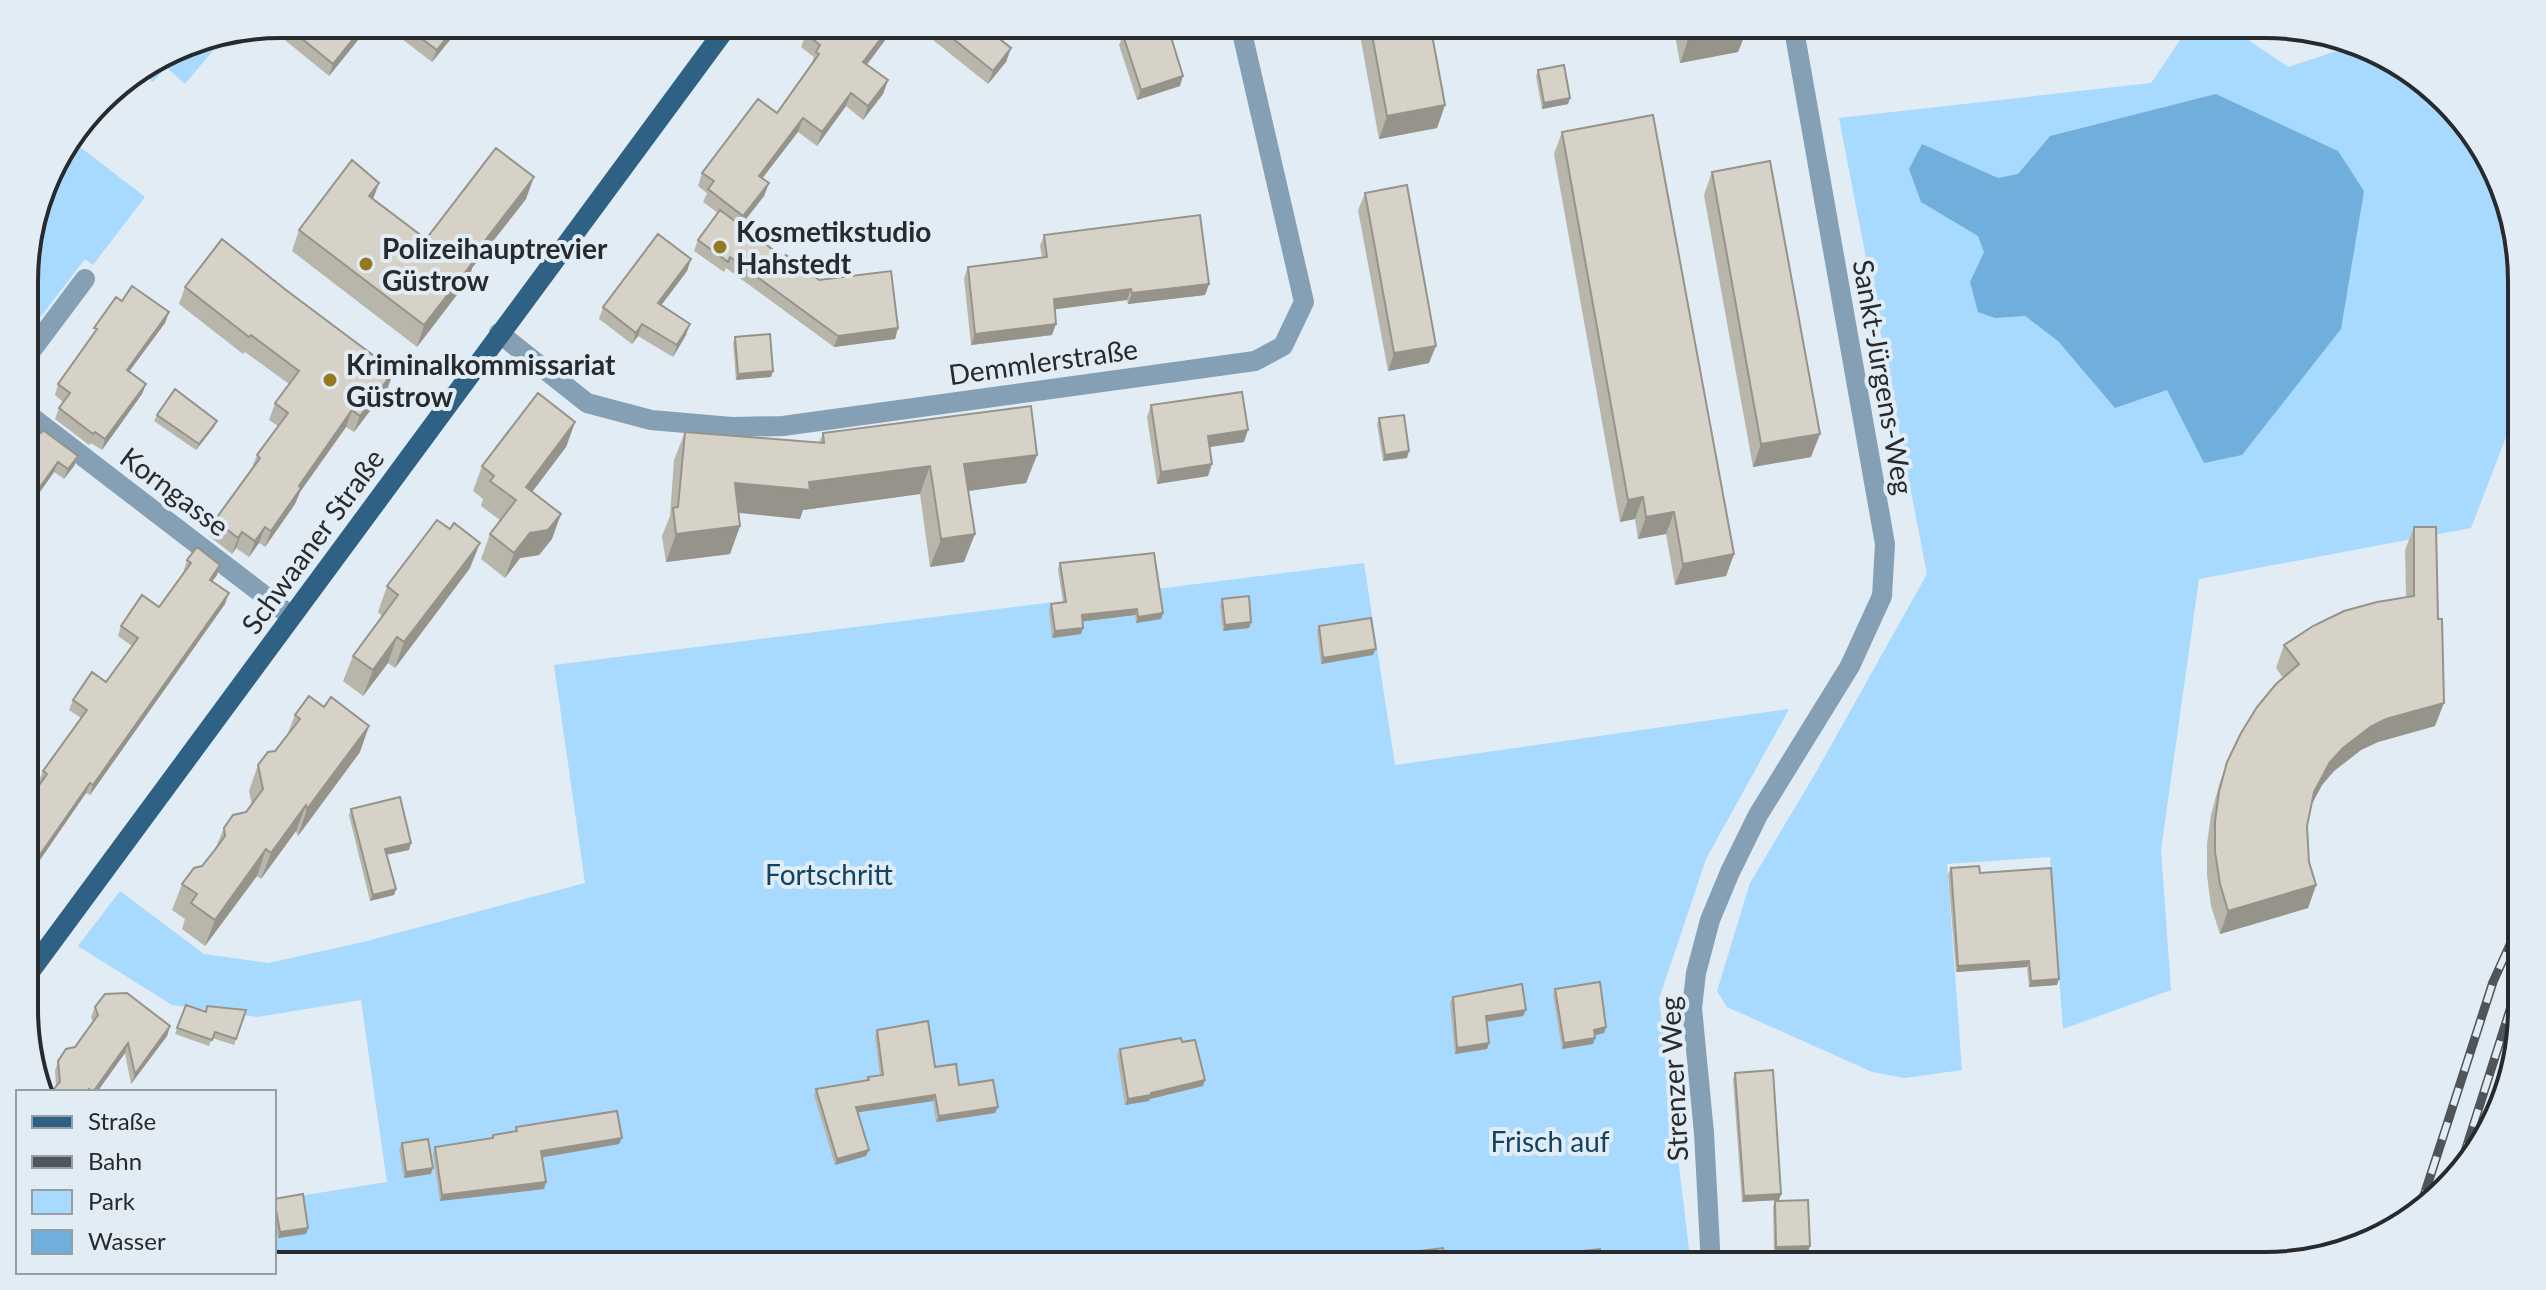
<svg xmlns="http://www.w3.org/2000/svg" width="2546" height="1290" font-family="Lato,sans-serif">
<style>
.green{fill:#a8d9fe}
.water{fill:#70afdc}
.lines{fill:none;stroke-linecap:round;stroke-linejoin:round}
.minor{stroke:#85a0b4;stroke-width:20}
.major{stroke:#2e6184;stroke-width:20}
.rail-casing{stroke:#4f5559;stroke-width:9}
.rail{stroke:#e1ecf4;stroke-width:6;stroke-dasharray:18;stroke-linecap:butt}
.wall{fill:#b8b5ab}
.shaded-wall{fill:#96938b}
.building{fill:#d6d2c7;stroke:#96938b;stroke-width:2}
.poi-dot{fill:#95781f;stroke:#e1ecf4;stroke-width:3}
.labels{text-anchor:middle;dominant-baseline:central;stroke-width:8;stroke-linejoin:round;paint-order:stroke}
.poi-label{font-size:28px;font-weight:bold;fill:#272b2e;stroke:#e1ecf4;text-anchor:start}
.street-label{font-size:28px;fill:#272b2e;stroke:#e1ecf4}
.park-label{font-size:28px;fill:#124362;stroke:#e1ecf4}
.rim{fill:none;stroke:#272b2e;stroke-width:4}
</style>
<rect width="100%" height="100%" fill="#e1ecf4"/>
<path class="green" d="M2191,24h34l63,43 67,-22 24,6 99,87 42,110v153l-49,127 -272,51 -38,271 10,140 -108,39 -13,-172 -103,7 15,206 -57,8 -33,-6 -145,-65 -10,-16 33,-108 65,-109 112,-200 -88,-456 312,-35z
M226,35l-41,49 -19,-17 -13,15 -14,-11 44,-28z
M71,140l74,57 -52,68 -8,-6 -60,78v-73l25,-96z
M1364,563l31,202 394,-56 -83,150 -47,140 32,267h-1410l-7,-2v-64l113,-18 -26,-182 -104,17 -85,-12 -94,-59 42,-55 84,63 64,9 95,-21 222,-59 -31,-218z"/>
<path class="water" d="M2216,94l122,57 26,40 -23,138 -99,126 -38,8 -37,-73 -52,18 -57,-67 -33,-25 -30,2 -17,-6 -8,-30 14,-30 -6,-16 -57,-34 -12,-33 13,-25 76,34 20,-4 32,-38z"/>
<g class="lines">
<path class="minor" d="M499,333l88,70 64,17 81,7 51,-1 472,-65 28,-15 21,-44 -64,-278
M25,359l60,-80
M25,412l266,204
M1711,1266l-7,-133 -12,-125 4,-35 14,-53 20,-48 28,-57 92,-149 32,-70 3,-52 -92,-520"/>
<path class="major" d="M26,977l703,-953"/>
<g class="rail-casing">
<path id="rail" d="M2462,1161l60,-189
M2420,1208l73,-226 29,-64"/>
</g>
<use href="#rail" class="rail"/>
</g>
<path class="wall" d="M281,24h90l-42,52 -54,-44 3,-7z
M390,24h59l1,16 -18,22 -43,-33z
M813,24h84l-30,41 21,15 -5,14 -20,26 -17,-14 -29,40 -19,-14 -36,46 7,5 -5,13 -23,30 43,32 114,70 -3,11 -61,8 -108,-79 -2,4 -30,-21 4,-11 20,-27 -15,-11 4,-9 -9,-7 4,-13 75,-60 34,-48 3,-8 -13,-10 5,-13z
M913,24h68l30,24 -5,14 -18,22z
M1132,24h46l-1,3 -8,3 11,56 -43,14 -18,-55 4,-10 12,-3z
M1358,24h72l15,81 -8,23 -58,11z
M1673,24h73l1,5 -9,23 -58,11z
M1538,70l32,28 -2,6 -26,5 -6,-33z
M1562,132l172,422 -8,22 -51,9 -9,-51 -28,5 -3,-20 -15,3 -66,-368z
M1712,172l99,285 -58,10 -49,-272z
M379,183l-6,16 53,40 100,-40 -54,69 -3,11 -52,68 -125,-96 7,-21z
M1365,193l64,170 -41,8 -30,-161z
M1044,235l165,49 -4,11 -77,9 -1,-4 -72,9 -3,26 -81,10 -7,-67 4,-11 74,-9 -2,-12z
M691,259l-4,12 -26,34 25,30 -13,22 -35,-21 -6,8 -33,-25 4,-12z
M185,287l203,100 -34,45 -8,-5 -46,65 -5,12 -30,43 -6,-4 -10,14 -13,-9 -4,6 -23,-18 6,-16 36,-50 6,-15 21,-29 -9,-6 6,-17 14,-19 -44,-32 -2,2 -64,-50z
M122,301l47,11 -4,11 -36,48 17,13 -4,10 -40,56 -11,-7 -2,2 -34,-26 4,-11 4,-6 -8,-7 3,-11z
M735,337l38,34 -2,6 -35,3 -3,-37z
M1151,405l93,37 -35,5 -1,29 -51,8 -10,-67z
M157,415l57,12 -18,23 -42,-29z
M1379,418l28,40 -24,3 -6,-37z
M575,422l-9,25 -34,45 20,47 -13,16 -19,3 -15,20 -24,-19 9,-25 10,-14 -19,-14 2,-7 -10,-8 9,-25z
M685,432l134,11 4,-10 214,22 -11,28 -58,8 -4,71 -34,5 -10,-73 -117,16 -3,9 -61,-6 1,13 -10,28 -64,8 -4,-26 8,-20 4,-56z
M41,433l37,23 -4,10 -10,13 -10,-7 -29,41 2,-67z
M2414,527l21,199 -57,16 -17,8 -27,21 -12,14 -10,19 -5,22 2,36 7,23 -8,23 -88,26 -9,-28 -4,-31v-31l4,-29 8,-30 8,-23 56,-84 -7,-10 8,-23 122,-48 -1,-47z
M187,560l30,15 -5,6 13,23 -135,191 -4,-2 -53,77 -7,-6v-59l15,-22 -2,-2 4,-10 38,-53 -12,-8 4,-10 33,-18 26,-36 -14,-10 3,-10 38,-19 26,-36 -1,-1z
M1060,563l103,50 -2,6 -25,4 -1,-8 -53,6 -1,13 -29,4 -3,-28 2,-6 12,-2 -5,-33z
M470,568l-75,100 -7,-5 -25,33 -20,-15 10,-25 29,-40 -4,-4 9,-26z
M1222,599l29,23 -2,6 -26,3 -3,-25z
M1319,626l54,29 -52,9 -4,-32z
M295,715l65,37 -62,84 -2,-5 -35,48 -4,-3 -52,70 -23,-17 3,-10 -13,-9 10,-26 20,-18 14,-19 8,-19 22,-16 6,-7 -3,-14 9,-26 17,-14 12,-16z
M351,809l58,41 -22,5 9,34 -2,6 -24,6 -21,-86z
M1951,868l29,5 77,112 -28,2 -2,-20 -71,5 -8,-98z
M1555,989l51,38 -2,6 -9,2 -2,9 -31,5 -9,-54z
M1453,997l73,13 -3,6 -36,6 2,21 -2,6 -32,5 -5,-51z
M186,1005l19,7 2,-6 39,4 -12,35 -22,-7 -3,8 -34,-12z
M95,1007l75,19 -3,10 -36,48 -6,-31 -28,39h-46l5,-6 -1,-15 3,-10 17,-14 18,-25 -2,-5z
M877,1030l58,37 60,46 -59,9 -3,-21 -75,11 8,44 -31,9 -21,-70 2,-6 51,-9 1,-3 12,-2 -5,-39z
M1120,1049l83,37 -53,13 -1,2 -24,4 -8,-50z
M1735,1073l46,121 -2,6 -37,2 -9,-123z
M516,1127l103,17 -77,13 4,25 -2,7 -104,12 -7,-47 2,-7 57,-9 1,-3 22,-4z
M402,1143l29,31 -27,4 -5,-29z
M274,1199l34,29 -2,6 -28,4 -4,-21z
M1775,1201l33,51 -34,1 -1,-46z
M1418,1251l27,12 65,3h-97z
M1574,1252l28,14h-30l-1,-7z"/>
<path class="shaded-wall" d="M365,24h6l-42,52 4,-12z
M892,24h5l-39,52 5,-14z
M1165,24h13l-1,3 -15,5z
M454,28l-4,12 -18,22 5,-12z
M1747,29l-9,23 -58,11 8,-23z
M1011,48l-5,14 -18,22 5,-13z
M1183,76l-3,10 -43,14 4,-10z
M888,80l-5,14 -20,26 5,-14z
M851,93l-5,13 -29,40 5,-14z
M1570,98l-2,6 -26,5 2,-6z
M1445,105l-8,23 -58,11 8,-23z
M803,118l-5,14 -44,57 5,-13z
M534,177l-8,22 -54,69 -3,11 -52,68 7,-22 50,-70z
M379,183l-8,21 -2,-8z
M769,183l-5,13 -26,33 5,-13z
M691,259l-4,12 -33,44 4,-12z
M1209,284l-4,11 -77,9 4,-11z
M1131,289l-4,11 -77,10 4,-11z
M169,312l-4,11 -42,57 4,-10z
M642,324l-4,12 -6,8 4,-11z
M690,324l-4,11 -13,22 4,-12z
M1056,324l-4,11 -81,10 4,-11z
M898,328l-3,11 -61,8 4,-11z
M1436,346l-7,17 -41,8 6,-18z
M394,371l-6,16 -34,45 6,-16z
M773,371l-2,6 -35,3 2,-6z
M146,384l-4,10 -40,56 3,-11z
M352,410l-6,17 -46,65 -5,12 -30,43 6,-16 28,-45z
M217,421l-3,6 -18,23 3,-6z
M575,422l-9,25 -49,65 9,-25z
M1248,430l-4,12 -41,6 5,-12z
M1820,434l-9,23 -58,10 8,-23z
M1409,451l-2,7 -24,3 2,-6z
M1037,455l-11,28 -72,10 10,-29z
M78,456l-4,10 -10,13 4,-10z
M58,462l-4,10 -29,41v-5z
M1212,464l-4,12 -51,8 4,-12z
M930,466l-10,28 -117,16 -3,9 -76,-8 11,-28 74,-1z
M1643,497l-8,22 -15,3 8,-22z
M1674,512l-8,22 -28,5 8,-22z
M561,514l-9,25 -13,16 -19,3 -15,20 9,-25 16,-20z
M740,526l-10,28 -64,8 10,-28z
M265,527l-6,16 -10,14 6,-16z
M242,532l-6,16 -4,6 6,-16z
M975,534l-11,28 -34,5 11,-28z
M480,543l-10,25 -75,100 9,-26z
M1734,554l-8,22 -51,9 8,-21z
M220,565l-3,10 -11,15 4,-10z
M229,593l-4,11 -135,191 3,-10z
M1137,609l-2,6 -56,7 3,-7z
M1163,613l-2,6 -25,4 2,-6z
M1251,622l-2,6 -26,3 2,-6z
M1083,628l-2,6 -29,4 3,-7z
M397,637l-9,26 -25,33 10,-26z
M1376,649l-3,6 -52,9 2,-6z
M2444,703l-9,23 -57,16 -17,8 -27,21 -12,14 -16,30 8,-23 16,-30 13,-14 27,-21 16,-8z
M369,726l-9,26 -62,84 9,-27z
M90,783l-4,10 -53,77 4,-11z
M306,805l-10,26 -35,48 10,-26z
M411,843l-2,7 -26,5 2,-6z
M266,849l-9,27 -52,70 10,-26z
M2316,885l-8,23 -88,26 8,-23z
M396,889l-2,6 -24,6 3,-6z
M2029,961l-2,6 -71,5 2,-6z
M2059,979l-2,6 -28,2 2,-6z
M1526,1010l-3,6 -39,6 2,-6z
M170,1026l-3,10 -36,48 4,-10z
M1606,1027l-2,6 -12,3 2,-6z
M1595,1038l-2,6 -31,5 2,-6z
M128,1043l-3,10 -28,39h-4z
M1489,1043l-2,6 -32,5 2,-6z
M1205,1080l-2,6 -53,13 -1,2 -24,4 3,-6z
M935,1095l-2,6 -79,12 2,-6z
M998,1107l-3,6 -59,9 3,-6z
M622,1138l-3,6 -80,14 2,-7z
M869,1150l-3,6 -31,9 2,-6z
M433,1168l-2,6 -27,4 2,-6z
M546,1182l-2,7 -104,12 2,-6z
M1781,1194l-2,6 -37,2 2,-6z
M308,1228l-2,6 -28,4 2,-6z
M1810,1246l-2,6 -34,1 2,-6z"/>
<path class="building" d="M284,24h81l-32,40z
M402,24h47l5,4 -17,22z
M813,24h79l-29,38 25,18 -20,26 -17,-13 -29,39 -19,-14 -44,58 10,7 -26,33 -35,-27 6,-8 -12,-8 56,-74 19,14 42,-59 -3,-2 4,-7 -14,-11z
M935,24h46l30,24 -18,23z
M1139,24h28l16,52 -42,14 -18,-55 18,-5z
M1370,24h60l15,81 -58,11z
M1685,24h61l1,5 -59,11z
M1564,65l6,33 -26,5 -6,-33z
M1653,115l81,439 -51,10 -9,-52 -28,5 -3,-20 -15,3 -66,-368z
M496,148l38,29 -60,78 3,2 -53,68 -125,-95 53,-70 27,23 -10,13 57,43z
M1770,161l50,273 -59,10 -49,-272z
M1407,185l29,161 -42,7 -29,-160z
M720,210l64,48 2,-3 33,25 72,-9 7,57 -60,8 -108,-79 -2,5 -30,-22z
M1200,215l9,69 -77,9 -1,-4 -77,10 2,25 -81,10 -7,-67 79,-10 -3,-22z
M658,234l33,25 -33,44 32,21 -13,21 -35,-21 -6,9 -33,-26z
M222,239l64,51 108,81 -34,45 -8,-6 -53,76 2,2 -30,43 -6,-4 -10,14 -13,-9 -4,6 -23,-18 45,-62 -3,-3 31,-42 -13,-10 24,-32 -48,-36 -2,2 -64,-50z
M132,286l37,26 -42,58 19,14 -41,55 -10,-7 -2,2 -34,-26 11,-15 -12,-9 39,-55 -3,-1 22,-31 6,4z
M770,334l3,37 -35,3 -3,-37z
M175,389l42,32 -18,23 -42,-29z
M1242,392l6,38 -40,6 4,28 -51,8 -10,-67z
M538,393l37,29 -49,65 35,27 -13,16 -18,3 -16,20 -24,-19 26,-34 -26,-19 4,-5 -12,-10z
M1031,406l6,49 -73,9 11,70 -34,5 -11,-73 -121,16 1,8 -75,-7 5,43 -64,8 -3,-26 5,-1 7,-75 139,11 -1,-10z
M1404,415l5,36 -24,4 -6,-37z
M43,430l35,26 -10,13 -10,-7 -33,46v-63l2,1 11,-15 3,2z
M437,520l13,9 4,-6 26,20 -76,99 -7,-5 -24,33 -20,-14 45,-61 -11,-9z
M2414,527h22l2,92h4l2,84 -58,16 -16,8 -27,21 -13,14 -16,30 -7,34 2,36 7,23 -88,26 -8,-27 -5,-32v-31l4,-29 8,-30 14,-29 16,-26 19,-23 23,-20 -15,-19 29,-19 31,-15 33,-9 37,-6z
M197,547l23,18 -10,15 19,13 -136,192 -3,-2 -53,76 -11,-8v-47l21,-30 -4,-3 44,-61 -14,-10 19,-28 14,10 32,-44 -17,-12 21,-31 17,12 32,-44 -4,-3z
M1154,553l9,60 -25,4 -1,-8 -55,6 1,13 -28,3 -4,-27 15,-2 -6,-39z
M1249,596l2,26 -26,3 -3,-26z
M1371,618l5,31 -53,9 -4,-32z
M309,696l15,11 7,-10 38,29 -62,83 -1,-4 -35,48 -5,-4 -51,71 -24,-17 6,-9 -15,-10 12,-16 8,-2 12,-15 11,-15 -1,-8 9,-13 13,-3 17,-23 -5,-24 10,-13 7,-1 25,-32 -5,-4z
M400,797l11,46 -26,6 11,40 -23,6 -22,-86z
M1979,866l1,7 71,-5 8,111 -28,2 -2,-20 -71,5 -7,-98z
M1600,982l6,45 -12,3 1,8 -31,5 -9,-54z
M1522,984l4,26 -40,6 3,27 -32,5 -4,-51z
M127,993l43,33 -35,48 -7,-31 -35,49 -4,-3 -2,3h-36l9,-10 -2,-21 8,-12 9,-2 23,-32 -3,-8 10,-13z
M186,1005l20,7 1,-6 39,4 -10,29 -21,-7 -3,8 -35,-12z
M928,1021l7,46 21,-3 3,21 34,-5 5,27 -59,9 -4,-21 -79,12 13,43 -32,9 -21,-70 53,-9 -1,-3 15,-2 -6,-45z
M1181,1038l1,4 13,-2 10,40 -54,13v2l-23,4 -8,-50z
M1773,1070l8,124 -37,2 -9,-123z
M617,1111l5,27 -81,13 5,31 -104,13 -7,-48 58,-9v-3l24,-4 -1,-4z
M428,1139l5,29 -27,4 -4,-29z
M303,1194l5,34 -28,4 -6,-33z
M1808,1200l2,46 -34,1 -1,-46z
M1443,1248l2,15 64,-8 1,11h-90l-2,-15z
M1600,1249l2,17h-27l-1,-14z"/>
<g class="poi-dot">
<circle cx="720" cy="247" r="8"/>
<circle cx="366" cy="264" r="8"/>
<circle cx="330" cy="380" r="8"/>
</g>
<g class="labels">
<g class="poi-label">
<text x="736" y="231">Kosmetikstudio<tspan x="736" dy="32">Hahstedt</tspan></text>
<text x="382" y="248">Polizeihauptrevier<tspan x="382" dy="32">Güstrow</tspan></text>
<text x="346" y="364">Kriminalkommissariat<tspan x="346" dy="32">Güstrow</tspan></text>
</g>
<g class="street-label">
<text transform="translate(1043 361) rotate(-8)">Demmlerstraße</text>
<text transform="translate(1884 377) rotate(80)">Sankt-Jürgens-Weg</text>
<text transform="translate(175 491) rotate(37)">Korngasse</text>
<text transform="translate(312 541) rotate(-54)">Schwaaner Straße</text>
<text transform="translate(1673 1079) rotate(-93)">Strenzer Weg</text>
</g>
<g class="park-label">
<text x="829" y="874">Fortschritt</text>
<text x="1550" y="1141">Frisch auf</text>
</g>
</g>
<path d="M0 0H2546V1290H0ZM281 38H2265A243 243 0 0 1 2508 281V1009A243 243 0 0 1 2265 1252H281A243 243 0 0 1 38 1009V281A243 243 0 0 1 281 38Z" fill="#e1ecf4" fill-rule="evenodd"/>
<path class="rim" d="M281 38H2265A243 243 0 0 1 2508 281V1009A243 243 0 0 1 2265 1252H281A243 243 0 0 1 38 1009V281A243 243 0 0 1 281 38Z"/>
<rect x="16" y="1090" width="260" height="184" fill="#e1ecf4" stroke="#979fa5" stroke-width="2"/>
<rect x="32" y="1116" width="40" height="12" fill="#2e6184" stroke="#979fa5" stroke-width="2"/>
<text x="88" y="1130" font-size="24" fill="#272b2e">Straße</text>
<rect x="32" y="1156" width="40" height="12" fill="#4f5559" stroke="#979fa5" stroke-width="2"/>
<text x="88" y="1170" font-size="24" fill="#272b2e">Bahn</text>
<rect x="32" y="1190" width="40" height="24" fill="#a8d9fe" stroke="#979fa5" stroke-width="2"/>
<text x="88" y="1210" font-size="24" fill="#272b2e">Park</text>
<rect x="32" y="1230" width="40" height="24" fill="#70afdc" stroke="#979fa5" stroke-width="2"/>
<text x="88" y="1250" font-size="24" fill="#272b2e">Wasser</text>
</svg>
